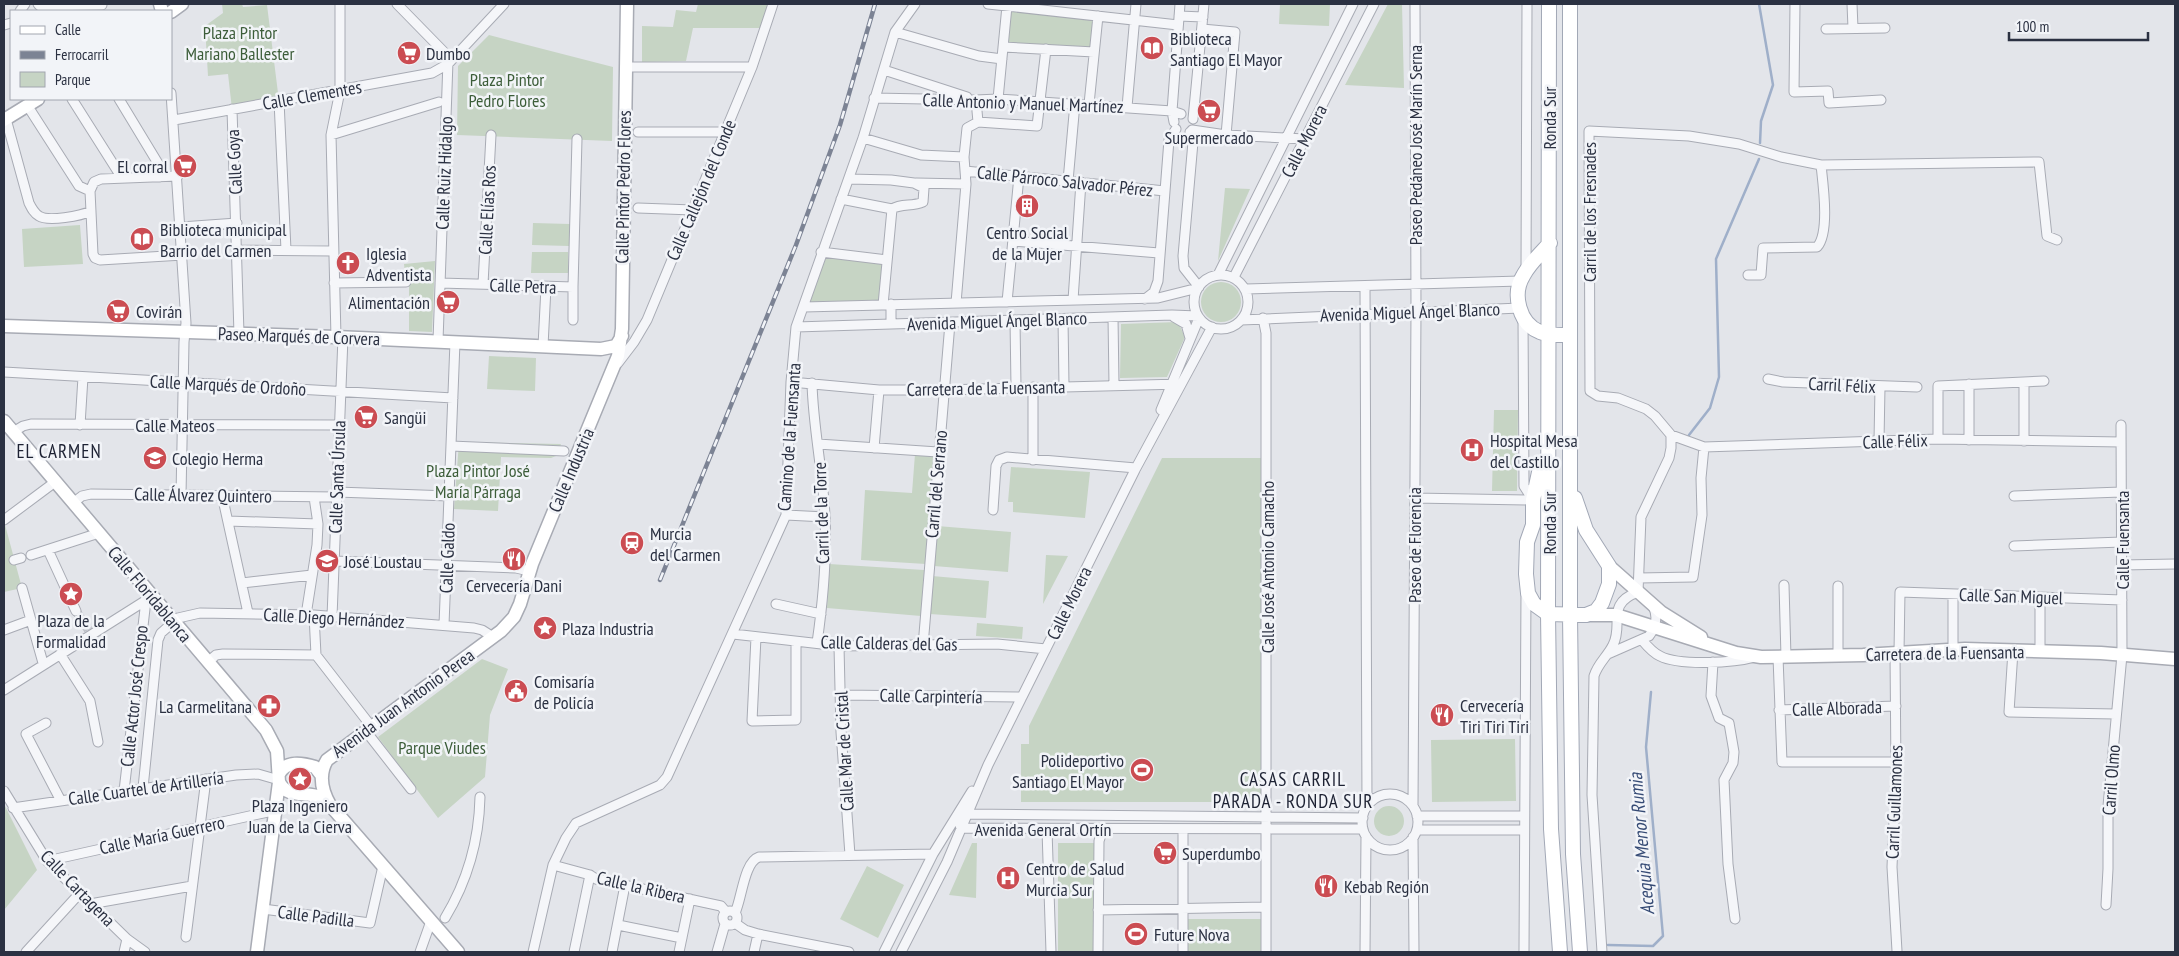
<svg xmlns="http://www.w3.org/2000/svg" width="2179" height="956" font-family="'PT Sans Narrow',sans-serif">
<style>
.green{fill:#c6d4c4}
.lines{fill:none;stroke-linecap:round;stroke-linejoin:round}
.stream{stroke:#9fafc9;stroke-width:2.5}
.street-tunnel{stroke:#bec1c8;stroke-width:9;stroke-dasharray:9 4.5;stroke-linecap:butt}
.street-casing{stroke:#a8abb4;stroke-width:11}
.secondary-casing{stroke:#a8abb4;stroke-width:15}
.primary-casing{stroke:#a2a8b6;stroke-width:16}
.street{stroke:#f5f6f9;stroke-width:9}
.secondary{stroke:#fff;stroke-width:12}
.primary{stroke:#fff;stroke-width:14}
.rail-casing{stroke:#7c8394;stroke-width:4.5}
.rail{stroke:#f2f4f8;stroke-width:2.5;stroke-dasharray:8;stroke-linecap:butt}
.labels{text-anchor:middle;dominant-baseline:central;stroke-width:5;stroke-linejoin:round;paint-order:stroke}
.park-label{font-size:18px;fill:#3c5d39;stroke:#f2f4f8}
.poi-label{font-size:18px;fill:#2b3142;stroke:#f2f4f8;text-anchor:start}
.street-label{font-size:18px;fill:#2b3142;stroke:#f2f4f8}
.neighbourhood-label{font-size:19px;letter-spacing:1px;fill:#1d2233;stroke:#f2f4f8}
.water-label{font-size:19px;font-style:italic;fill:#364b75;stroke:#f2f4f8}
</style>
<rect width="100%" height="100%" fill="#e3e5ea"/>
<path class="green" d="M222,4h20l1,3 24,-2 12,96 -47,8 -4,-35 -20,2 -3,-50 18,-13z
M698,4h70l-8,24h-67l-7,33 -44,1v-36l31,1 3,-17 20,2z
M1280,4h50l-1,22 -50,-2z
M1388,4h14l2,84 -59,-3z
M1007,6l91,10 -4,36 -91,-5z
M489,35l124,32 -1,74 -155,-6 1,-69z
M1225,188l25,1 -32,72z
M533,223l37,1 -1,22 -37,-1z
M80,225l3,39 -59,3 -2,-38z
M532,252h36v21h-37z
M821,252l66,8 -4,45 -79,2z
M435,261l-3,71 -23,-1v-47l-3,-2 -2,-18z
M1201 302a20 20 0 1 1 40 0a20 20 0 1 1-40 0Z
M1178,322l7,15 -18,40 -47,1 1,-54z
M489,356l47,2 -1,33 -48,-2z
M1494,410h24l-1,81h-25z
M459,442l102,2 -5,12 -5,2 -50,-1 -3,54 -44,-2z
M915,454l18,2 -7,108 -65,-4 4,-70 47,3z
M1162,458h101l-1,344h-241v-58h8v-18z
M1011,467l79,5 -5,46 -72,-6v-10h-5z
M4,521l18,67 -18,4z
M937,526l74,6 -3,40 -74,-6z
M1046,555l22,1 -25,48z
M829,564l95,6 -3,46 -94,-8z
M932,576l57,5 -3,37 -56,-4z
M977,623l46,4 -1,12 -46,-3z
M482,659l26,10 -18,46 -5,62 -47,41 -60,-81z
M1515,739l1,62 -84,1 -1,-62z
M4,804l33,66 -33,40z
M1374 821a15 15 0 1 1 30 0a15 15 0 1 1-30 0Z
M972,843h5l-1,55 -27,-3z
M1058,843h39l3,109h-42z
M867,866l37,19 -26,53 -38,-19z
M1186,919h75v33h-75z"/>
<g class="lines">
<path class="stream" d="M1759,4l14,81 -12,36 -1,22
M1689,435l21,-27 9,-31 -3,-118 43,-100
M1608,945l45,1 10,-10 -17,-189 5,-55"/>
<path class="street-tunnel" d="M76,611l13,20"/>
<g class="street-casing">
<path id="street" d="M38,4l2,2 62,-1
M397,4l47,48 4,9 -10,280
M988,4l190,21
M1795,4l-1,88 34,-1 1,12 52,-3
M1852,4l1,24
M20,11l5,-7
M1179,16l24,1
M4,25l7,-2
M1202,29l33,3 -9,103
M1826,29l59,-1
M895,32l84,24 23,3
M1003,47l91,5
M625,67h127
M884,70l83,27
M171,93l15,230 -2,19 -3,153
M874,98l102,2 22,-1 174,12 9,3
M72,99l50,79
M119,99l40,66 1,12
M998,99l9,-93
M976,100l2,22 59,4 9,-77
M279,101l7,149
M1089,104l9,-88
M27,105l52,81 11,5
M1127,107l9,-103
M232,109l7,225
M6,119l23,84c3,6 5,10 10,13 9,6 42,0 52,-5
M1193,119l11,-115
M174,120l258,-47 16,-9 56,-60
M1174,122l-2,-11 8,-107
M1192,130l34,5 79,4
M638,132h87
M1190,132l3,10 -10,114 1,12 15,19
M331,135l108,-33
M863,138l58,17 43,2
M965,171l200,20
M178,176l-77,3 -7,3 -4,9 3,63 2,4 5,2 83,-5
M1068,181l7,-78
M916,183l50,1
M841,199l51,10c10,-6 20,-2 31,-7l1,-14 -10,-5 -23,-3 -42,-1
M638,208l55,2
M181,227l56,-4
M1013,241l146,12
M238,250l95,1
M821,252l66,8
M1526,271l1,-267
M1194 302a27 27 0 1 1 54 0a27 27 0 1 1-54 0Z
M1218,275l135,-271
M1748,275h13l2,-27 54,-1c13,-14 6,-63 4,-82
M1234,277l140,-273
M334,283l72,-1
M440,283l133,4v33
M483,284l8,-149
M573,287l4,-148
M1365,287l2,520
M1246,289l274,-8
M1145,299l9,-7 4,-11 11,-141 7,-11
M1073,300l8,-118
M1007,302l12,-126
M956,303l10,-119 -2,-27 3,-29 11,-6
M891,304v20
M883,305l9,-96
M804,307l354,-9 40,-10
M1113,317l1,68
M1174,317l12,7 4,14
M1263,318l3,15v619
M1523,318l1,168 9,14
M1063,319l1,67
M1015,320l1,67
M1241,320l279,-12
M796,327l376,-12 26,1
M336,337l-5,-202 9,-44v-87
M543,346l3,-59
M618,363l16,-21 13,-22 105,-253 21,-63
M4,372l449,26
M1768,379l15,3 134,5
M791,382l88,8h64l238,-6
M812,383c1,44 11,89 13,133 2,42 -2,85 -8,127
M1969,384v56
M1161,410l38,-92
M80,425l3,-48
M13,432l10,-6 8,-2 308,1
M1671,435l33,12 234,-8 183,3
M1938,439v-53l106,-5
M1879,441l1,-54
M2024,441v-59
M818,444l120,8
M451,446l113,5
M874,448l5,-58
M1033,460v-73
M337,492l112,4
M222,495l26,118
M2014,496l107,-4
M1414,498l119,2
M73,503l9,-7 9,-2 245,3
M993,510l3,-44 3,-6 8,-3 129,11
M786,515l39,2
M4,520l51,-38
M228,521l90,3
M2014,546l108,-4
M48,550l28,61
M31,555l68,-22
M14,560l7,-2
M334,561l182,7 13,3
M2122,565l53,-1
M1639,578l54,-1 9,-62 -1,-37 3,-31
M242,583l70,-8
M1784,585l2,72
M1838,586v69
M22,588l21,75
M1953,594v56
M2040,598v54
M776,604l45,10
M306,615l11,-70 1,-21 -4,-27
M314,615l2,40 55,71
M332,617l11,-280
M444,625l11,-283
M4,630l27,-10
M733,634l106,12 158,-2 49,5
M756,637l-4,84 44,-1v-78
M1642,640c5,6 11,13 18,16 19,10 74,7 95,1
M839,646l2,86 9,123
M923,646l27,-323
M2013,651l-4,61 107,2
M1899,652l1,-60 222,8
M1895,653l1,120 -4,94 5,84
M60,654l30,47 8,41
M1608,654l41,-18c7,-9 9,-20 4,-30
M1778,657l4,105h114
M208,662l8,-7 7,-1 93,1
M1713,662l-2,34 8,22 10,5 5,29 -1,11 -9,17 4,84 7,55
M4,690l144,-91
M840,695l182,2
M1779,710l117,-4
M46,723l-20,11 35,67
M365,730l46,59
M143,788l15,-148 3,-7 17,-15 22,-5 114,2 160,13 8,2 11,7
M4,791l43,70 80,78 18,13
M124,791l22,-191
M1362 822a28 28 0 1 1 56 0a28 28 0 1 1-56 0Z
M1413,806l3,-495 -1,-307
M13,808l223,-33 22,-1 21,6
M1417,816h107
M1363,818l-396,-4 -10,2 4,12 402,1
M1047,830l4,122
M1417,830h107
M1413,837l1,115
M47,861l207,-46 14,-3 9,1
M553,865l37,10 6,4 125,27 5,6
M90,904l102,-18
M2106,905l2,-36v-63l14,-151 -1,-230
M263,909l107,14 13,-57
M1098,910l168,-3
M723 918a7 7 0 1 1 14 0a7 7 0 1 1-14 0Z
M735,913c7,-15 9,-51 24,-56l174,-3
M445,918c23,-38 34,-77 35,-121
M735,923l10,7 13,4 91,18
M618,925l64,13
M186,937l20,-158
M26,952l53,-58
M124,952l3,-13
M420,952l11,-31
M533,952l20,-87 13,-27 10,-15 84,-38 7,-8 119,-262 5,-133 5,-55 67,-189 32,-106 20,-28
M574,952l16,-77
M612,952l13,-67
M679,952l11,-53
M717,952l8,-28
M754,952l4,-18
M884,952l49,-98 39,-63
M901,952l46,-90 41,-97 148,-297 76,-141
M1098,952l1,-111 4,-12
M1183,952v-122
M1365,952l1,-116
M1524,952l2,-361
M1602,952l-10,-157 2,-119c4,-13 13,-19 19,-31 11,-21 -8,-41 25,-53l3,-75 28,-59 2,-10v-13l-16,-19 -9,-7 -28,-11 -20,-2 -8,-5 -1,-260 100,5 50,8 42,13 40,8 218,-3 8,74 10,4"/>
</g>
<g class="secondary-casing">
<path id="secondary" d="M160,4l2,7
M171,12l11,-8
M4,120l34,-21
M4,326l332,11 265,12 15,-3 6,-10
M4,421l262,309 11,21 2,31 -22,170
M1609,566l52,46 40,25
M1586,615h30l120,38 25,4 102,-2 102,-6 136,4 74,6
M279,774c7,-14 23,-11 36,-7l7,9
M279,782c8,16 24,10 38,14 5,2 9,6 13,9l128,147
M330,805c-8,-14 -12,-30 -3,-45l174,-129 13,-14 6,-13 12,-40 86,-208 4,-27 5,-325"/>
</g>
<g class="primary-casing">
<path id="primary" d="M1549,4l-1,610 3,215 9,123
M1570,4v611l3,239 7,98
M1550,243c-9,10 -21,21 -27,33 -11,18 -4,48 17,56 9,4 21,3 30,3
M1541,463l-8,37v25l-6,17 -1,32 2,19 6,11 14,10 38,1 10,-4 6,-8 7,-19v-18l-23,-36 -11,-32"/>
</g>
<use href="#street" class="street"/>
<use href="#secondary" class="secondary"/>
<use href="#primary" class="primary"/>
<g class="rail-casing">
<path id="rail" d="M660,580l136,-335 44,-120 35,-121"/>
</g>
<use href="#rail" class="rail"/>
</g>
<defs>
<g id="library-disc" transform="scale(1.25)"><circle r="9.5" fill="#cb4c52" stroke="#f2f4f8"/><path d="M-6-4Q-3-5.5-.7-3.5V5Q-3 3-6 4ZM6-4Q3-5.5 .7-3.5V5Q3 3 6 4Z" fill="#fff"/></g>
<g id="supermarket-disc" transform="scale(1.25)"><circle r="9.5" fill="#cb4c52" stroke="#f2f4f8"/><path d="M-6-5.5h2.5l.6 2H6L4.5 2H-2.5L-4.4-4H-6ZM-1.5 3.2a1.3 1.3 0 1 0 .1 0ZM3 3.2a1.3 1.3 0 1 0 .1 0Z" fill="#fff"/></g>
<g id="building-disc" transform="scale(1.25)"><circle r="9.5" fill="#cb4c52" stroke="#f2f4f8"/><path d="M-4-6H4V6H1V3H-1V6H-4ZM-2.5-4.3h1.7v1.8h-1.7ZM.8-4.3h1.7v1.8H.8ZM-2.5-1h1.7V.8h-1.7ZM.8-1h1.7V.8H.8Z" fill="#fff"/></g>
<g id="church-disc" transform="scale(1.25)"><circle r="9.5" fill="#cb4c52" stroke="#f2f4f8"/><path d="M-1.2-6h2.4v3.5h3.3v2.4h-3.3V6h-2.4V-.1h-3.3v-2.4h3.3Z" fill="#fff"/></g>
<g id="hospital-disc" transform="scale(1.25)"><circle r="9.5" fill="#cb4c52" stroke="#f2f4f8"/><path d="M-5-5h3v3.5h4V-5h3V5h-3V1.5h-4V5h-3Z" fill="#fff"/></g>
<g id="school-disc" transform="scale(1.25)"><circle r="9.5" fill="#cb4c52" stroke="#f2f4f8"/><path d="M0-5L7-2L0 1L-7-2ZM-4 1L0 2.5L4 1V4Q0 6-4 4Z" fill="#fff"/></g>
<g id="station-disc" transform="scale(1.25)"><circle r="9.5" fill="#cb4c52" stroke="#f2f4f8"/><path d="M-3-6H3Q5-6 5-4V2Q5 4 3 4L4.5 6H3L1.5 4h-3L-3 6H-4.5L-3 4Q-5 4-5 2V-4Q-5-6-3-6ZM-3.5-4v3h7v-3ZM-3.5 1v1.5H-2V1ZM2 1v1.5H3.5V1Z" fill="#fff"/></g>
<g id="restaurant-disc" transform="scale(1.25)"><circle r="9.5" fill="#cb4c52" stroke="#f2f4f8"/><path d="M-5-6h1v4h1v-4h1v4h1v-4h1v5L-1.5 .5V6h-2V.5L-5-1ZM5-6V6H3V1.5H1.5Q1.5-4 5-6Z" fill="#fff"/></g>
<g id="sight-disc" transform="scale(1.25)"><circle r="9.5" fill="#cb4c52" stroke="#f2f4f8"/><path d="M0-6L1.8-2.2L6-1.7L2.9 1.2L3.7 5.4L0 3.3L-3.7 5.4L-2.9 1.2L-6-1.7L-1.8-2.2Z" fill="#fff"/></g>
<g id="civic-disc" transform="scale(1.25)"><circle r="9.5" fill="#cb4c52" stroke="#f2f4f8"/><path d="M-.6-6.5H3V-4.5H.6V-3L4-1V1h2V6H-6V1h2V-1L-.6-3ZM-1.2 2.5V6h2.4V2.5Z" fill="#fff"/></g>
<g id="pharmacy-disc" transform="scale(1.25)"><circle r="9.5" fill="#cb4c52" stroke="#f2f4f8"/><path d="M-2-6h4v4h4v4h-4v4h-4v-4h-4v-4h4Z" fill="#fff"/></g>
<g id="stadium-disc" transform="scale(1.25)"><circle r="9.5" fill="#cb4c52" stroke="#f2f4f8"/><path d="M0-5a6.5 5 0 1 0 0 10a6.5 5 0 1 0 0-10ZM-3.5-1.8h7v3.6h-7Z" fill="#fff"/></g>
</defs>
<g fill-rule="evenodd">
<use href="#library-disc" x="1152" y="48"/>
<use href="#supermarket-disc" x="409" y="53"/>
<use href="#supermarket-disc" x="1209" y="111"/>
<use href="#supermarket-disc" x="185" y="166"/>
<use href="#building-disc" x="1027" y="206"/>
<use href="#library-disc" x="142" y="239"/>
<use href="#church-disc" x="348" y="263"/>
<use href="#supermarket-disc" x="448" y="302"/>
<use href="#supermarket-disc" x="118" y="311"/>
<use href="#supermarket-disc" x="366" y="417"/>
<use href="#hospital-disc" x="1472" y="450"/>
<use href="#school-disc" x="155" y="458"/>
<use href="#station-disc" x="632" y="543"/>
<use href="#restaurant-disc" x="514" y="559"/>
<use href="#school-disc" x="327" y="561"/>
<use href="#sight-disc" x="71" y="594"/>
<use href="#sight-disc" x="545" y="628"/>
<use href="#civic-disc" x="516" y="691"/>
<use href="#pharmacy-disc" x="269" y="706"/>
<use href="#restaurant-disc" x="1442" y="715"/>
<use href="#stadium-disc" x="1142" y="770"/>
<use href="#sight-disc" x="300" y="779"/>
<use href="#supermarket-disc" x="1165" y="853"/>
<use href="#hospital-disc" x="1008" y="878"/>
<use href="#restaurant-disc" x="1326" y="886"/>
<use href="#stadium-disc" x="1136" y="934"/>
</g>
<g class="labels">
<g class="park-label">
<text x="240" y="32">Plaza Pintor<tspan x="240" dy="21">Mariano Ballester</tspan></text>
<text x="507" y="79">Plaza Pintor<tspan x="507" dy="21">Pedro Flores</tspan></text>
<text x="478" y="470">Plaza Pintor José<tspan x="478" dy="21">María Párraga</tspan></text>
<text x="442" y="747">Parque Viudes</text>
</g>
<g class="poi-label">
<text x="1170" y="38">Biblioteca<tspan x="1170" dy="21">Santiago El Mayor</tspan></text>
<text x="426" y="53">Dumbo</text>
<text x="1209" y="137" text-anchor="middle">Supermercado</text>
<text x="168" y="166" text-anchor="end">El corral</text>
<text x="160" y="229">Biblioteca municipal<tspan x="160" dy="21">Barrio del Carmen</tspan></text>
<text x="1027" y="232" text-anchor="middle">Centro Social<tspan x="1027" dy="21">de la Mujer</tspan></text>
<text x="366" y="253">Iglesia<tspan x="366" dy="21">Adventista</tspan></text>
<text x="430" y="302" text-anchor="end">Alimentación</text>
<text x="136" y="311">Covirán</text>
<text x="384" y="417">Sangüi</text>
<text x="1490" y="440">Hospital Mesa<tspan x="1490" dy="21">del Castillo</tspan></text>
<text x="172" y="458">Colegio Herma</text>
<text x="650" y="533">Murcia<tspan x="650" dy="21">del Carmen</tspan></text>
<text x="344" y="561">José Loustau</text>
<text x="514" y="585" text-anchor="middle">Cervecería Dani</text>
<text x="71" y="620" text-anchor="middle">Plaza de la<tspan x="71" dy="21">Formalidad</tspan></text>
<text x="562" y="628">Plaza Industria</text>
<text x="534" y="681">Comisaría<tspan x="534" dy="21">de Policía</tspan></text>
<text x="1460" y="705">Cervecería<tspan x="1460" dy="21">Tiri Tiri Tiri</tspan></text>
<text x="252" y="706" text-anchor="end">La Carmelitana</text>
<text x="1124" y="760" text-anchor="end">Polideportivo<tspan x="1124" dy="21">Santiago El Mayor</tspan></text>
<text x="300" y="805" text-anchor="middle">Plaza Ingeniero<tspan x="300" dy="21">Juan de la Cierva</tspan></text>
<text x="1182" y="853">Superdumbo</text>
<text x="1026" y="868">Centro de Salud<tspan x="1026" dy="21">Murcia Sur</tspan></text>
<text x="1344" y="886">Kebab Región</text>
<text x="1154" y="934">Future Nova</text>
</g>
<g class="street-label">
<text transform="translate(312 95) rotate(-10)">Calle Clementes</text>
<text transform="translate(1023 103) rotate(2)">Calle Antonio y Manuel Martínez</text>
<text transform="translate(1549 118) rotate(-90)">Ronda Sur</text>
<text transform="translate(1304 141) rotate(-63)">Calle Morera</text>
<text transform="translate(1415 145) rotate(-90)">Paseo Pedáneo José Marín Serna</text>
<text transform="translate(234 162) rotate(-93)">Calle Goya</text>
<text transform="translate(444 173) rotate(-88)">Calle Ruiz Hidalgo</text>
<text transform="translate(1065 181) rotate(6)">Calle Párroco Salvador Pérez</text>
<text transform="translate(623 187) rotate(-89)">Calle Pintor Pedro Flores</text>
<text transform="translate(701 190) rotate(-67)">Calle Callejón del Conde</text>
<text transform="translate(487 210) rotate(-87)">Calle Elías Ros</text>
<text transform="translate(1589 212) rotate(-90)">Carril de los Fresnades</text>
<text transform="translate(523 286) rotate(2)">Calle Petra</text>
<text transform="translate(1410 312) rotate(-2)">Avenida Miguel Ángel Blanco</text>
<text transform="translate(997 321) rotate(-2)">Avenida Miguel Ángel Blanco</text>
<text transform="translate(299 336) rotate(2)">Paseo Marqués de Corvera</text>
<text transform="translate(228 385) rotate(3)">Calle Marqués de Ordoño</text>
<text transform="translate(1842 385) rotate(3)">Carril Félix</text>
<text transform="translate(986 388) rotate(-1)">Carretera de la Fuensanta</text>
<text x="175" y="425">Calle Mateos</text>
<text transform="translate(789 437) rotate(-86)">Camino de la Fuensanta</text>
<text transform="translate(1895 441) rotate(-2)">Calle Félix</text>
<text transform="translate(571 470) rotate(-67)">Calle Industria</text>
<text transform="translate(337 477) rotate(-88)">Calle Santa Úrsula</text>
<text transform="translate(936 484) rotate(-85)">Carril del Serrano</text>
<text transform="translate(203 495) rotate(1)">Calle Álvarez Quintero</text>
<text transform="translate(821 513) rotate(-92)">Carril de la Torre</text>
<text transform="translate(1549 523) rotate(-90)">Ronda Sur</text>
<text transform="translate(2122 540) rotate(-90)">Calle Fuensanta</text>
<text transform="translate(1414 545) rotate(-90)">Paseo de Florencia</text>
<text transform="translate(447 558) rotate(-88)">Calle Galdo</text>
<text transform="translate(1267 567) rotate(-90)">Calle José Antonio Camacho</text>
<text transform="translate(150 594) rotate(50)">Calle Floridablanca</text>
<text transform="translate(2011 596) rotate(2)">Calle San Miguel</text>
<text transform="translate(1069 603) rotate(-64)">Calle Morera</text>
<text transform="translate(334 618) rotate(3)">Calle Diego Hernández</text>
<text transform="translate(889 643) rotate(1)">Calle Calderas del Gas</text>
<text transform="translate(1945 653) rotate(-1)">Carretera de la Fuensanta</text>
<text transform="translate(134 696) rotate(-84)">Calle Actor José Crespo</text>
<text transform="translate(931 696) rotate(1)">Calle Carpintería</text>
<text transform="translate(403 703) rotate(-36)">Avenida Juan Antonio Perea</text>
<text transform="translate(1837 708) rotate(-2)">Calle Alborada</text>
<text transform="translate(844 751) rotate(-93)">Calle Mar de Cristal</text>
<text transform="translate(2111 780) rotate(-86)">Carril Olmo</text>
<text transform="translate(146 788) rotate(-8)">Calle Cuartel de Artillería</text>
<text transform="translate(1894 802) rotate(-88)">Carril Guillamones</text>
<text x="1043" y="829">Avenida General Ortín</text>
<text transform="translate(162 835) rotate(-12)">Calle María Guerrero</text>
<text transform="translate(641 887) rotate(13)">Calle la Ribera</text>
<text transform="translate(78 888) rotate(46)">Calle Cartagena</text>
<text transform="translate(316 916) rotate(7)">Calle Padilla</text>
</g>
<g class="neighbourhood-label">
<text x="59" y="451">EL CARMEN</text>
<text x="1293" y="779">CASAS CARRIL<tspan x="1293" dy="22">PARADA - RONDA SUR</tspan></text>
</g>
<g class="water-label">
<text transform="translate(1641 844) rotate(-95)">Acequia Menor Rumia</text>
</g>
</g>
<rect width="2179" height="956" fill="none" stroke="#2b3142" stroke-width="10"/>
<rect x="10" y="10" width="162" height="90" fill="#f2f4f8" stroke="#a2a6af"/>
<rect x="20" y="26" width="25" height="8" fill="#ffffff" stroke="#a2a6af"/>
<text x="55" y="35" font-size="15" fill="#2b3142">Calle</text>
<rect x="20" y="51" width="25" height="8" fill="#7c8394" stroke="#a2a6af"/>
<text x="55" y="60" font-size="15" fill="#2b3142">Ferrocarril</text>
<rect x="20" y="72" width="25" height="15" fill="#c6d4c4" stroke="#a2a6af"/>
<text x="55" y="85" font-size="15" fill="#2b3142">Parque</text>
<path d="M2009 32v8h139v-8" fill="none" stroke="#2b3142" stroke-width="2.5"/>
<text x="2016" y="32" font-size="15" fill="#2b3142" stroke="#f2f4f8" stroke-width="4" paint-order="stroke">100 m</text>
</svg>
